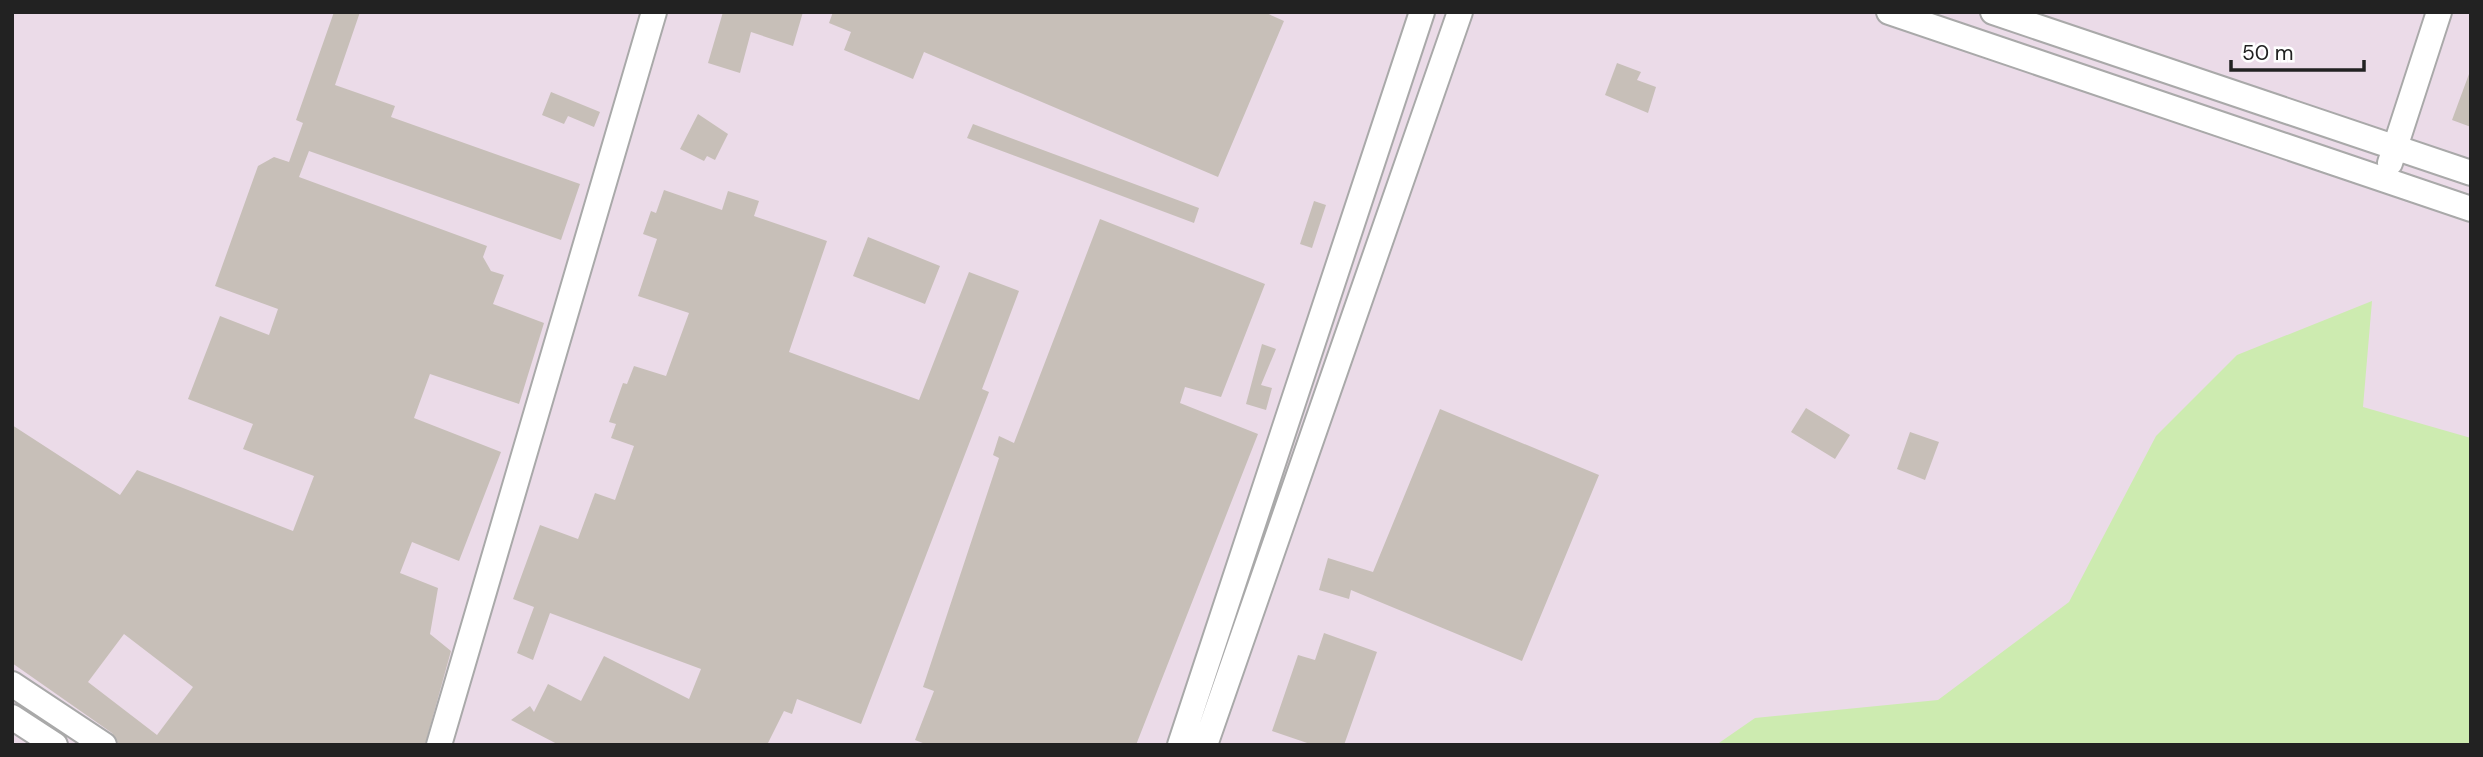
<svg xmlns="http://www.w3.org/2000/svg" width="2483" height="757" font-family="'DM Sans',sans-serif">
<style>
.industrial{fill:#ebdbe8}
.grass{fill:#cdebb0}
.building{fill:#c7bfb8;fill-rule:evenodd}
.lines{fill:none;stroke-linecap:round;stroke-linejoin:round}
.minor-casing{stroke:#a9a9a9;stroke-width:28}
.minor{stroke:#fff;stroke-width:24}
</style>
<rect width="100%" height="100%" fill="#f2efe9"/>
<path class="industrial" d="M12,12h2459v733h-2459z"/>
<path class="grass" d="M2372,301l-9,106 108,31v307h-755l39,-27 183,-18 131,-98 87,-166 81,-81z"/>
<path class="building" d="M334,12h26l-25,73 60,21 -4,11 189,67 -19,56 -252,-89 -10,26 188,69 -4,11 8,14 13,4 -11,29 51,19 -25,81 -89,-30 -16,44 87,34 -42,109 -47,-19 -12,31 38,15 -8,46 21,17 -26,94h-306l-7,-12 -100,-70v-238l108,70 17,-25 156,61 21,-55 -71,-27 10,-25 -65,-25 32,-83 49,19 9,-26 -63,-23 43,-120 16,-9 15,5 14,-39 -7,-3zM124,634l69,53 -36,48 -69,-53z
M723,12h80l-10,34 -42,-14 -11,41 -32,-10z
M833,12h431l20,9 -66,156 -294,-125 -11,27 -69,-29 7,-18 -22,-9z
M1617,63l24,9 -4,8 19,7 -8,26 -43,-18z
M2469,74h2v53l-19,-7z
M551,92l49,20 -6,15 -26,-11 -4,8 -22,-9z
M698,114l30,20 -13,26 -8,-4 -3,5 -24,-12z
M973,124l226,84 -5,15 -227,-85z
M664,190l58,20 6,-19 31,10 -5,15 73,25 -38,111 130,48 50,-128 50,19 -37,98 7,3 -128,332 -64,-25 -5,15 -8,-3 -17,34h-208l-48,-25 19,-14 4,6 14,-28 33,17 23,-45 85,43 12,-30 -151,-56 -17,47 -16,-7 17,-46 -21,-8 27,-74 38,14 17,-46 20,7 19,-54 -23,-8 5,-14 -7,-2 14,-39 4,1 7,-18 32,10 23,-63 -51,-17 19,-57 -14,-5 8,-23 5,2z
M1314,201l12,4 -14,43 -12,-4z
M1100,219l165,65 -44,113 -36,-10 -5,16 78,31 -122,311h-208l-13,-5 19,-49 -11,-4 76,-229 -6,-3 6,-19 15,7z
M868,237l72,29 -15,38 -72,-28z
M1262,344l14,5 -15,36 11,3 -6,22 -20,-6z
M1806,408l44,27 -15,24 -44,-27z
M1440,409l159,66 -77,186 -171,-71 -2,9 -30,-9 9,-32 45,14z
M1910,432l29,10 -14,38 -28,-11z
M1324,633l53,19 -33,93h-31l-41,-14 26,-76 17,5z"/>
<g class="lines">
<g class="minor-casing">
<path id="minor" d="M1889,12l582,197
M1993,12l478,161
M2390,163l49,-151
M12,684l92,61
M12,717l43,28
M439,745l215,-733
M1180,745l242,-733
M1205,745l255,-733"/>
</g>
<use href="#minor" class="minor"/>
</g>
<rect width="2483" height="757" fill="none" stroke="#222222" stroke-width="28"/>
<path d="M2231 60v10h133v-10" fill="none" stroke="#222222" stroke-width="3.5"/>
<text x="2242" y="60" font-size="21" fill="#222222" stroke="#ffffff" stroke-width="5" paint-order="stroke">50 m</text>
</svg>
